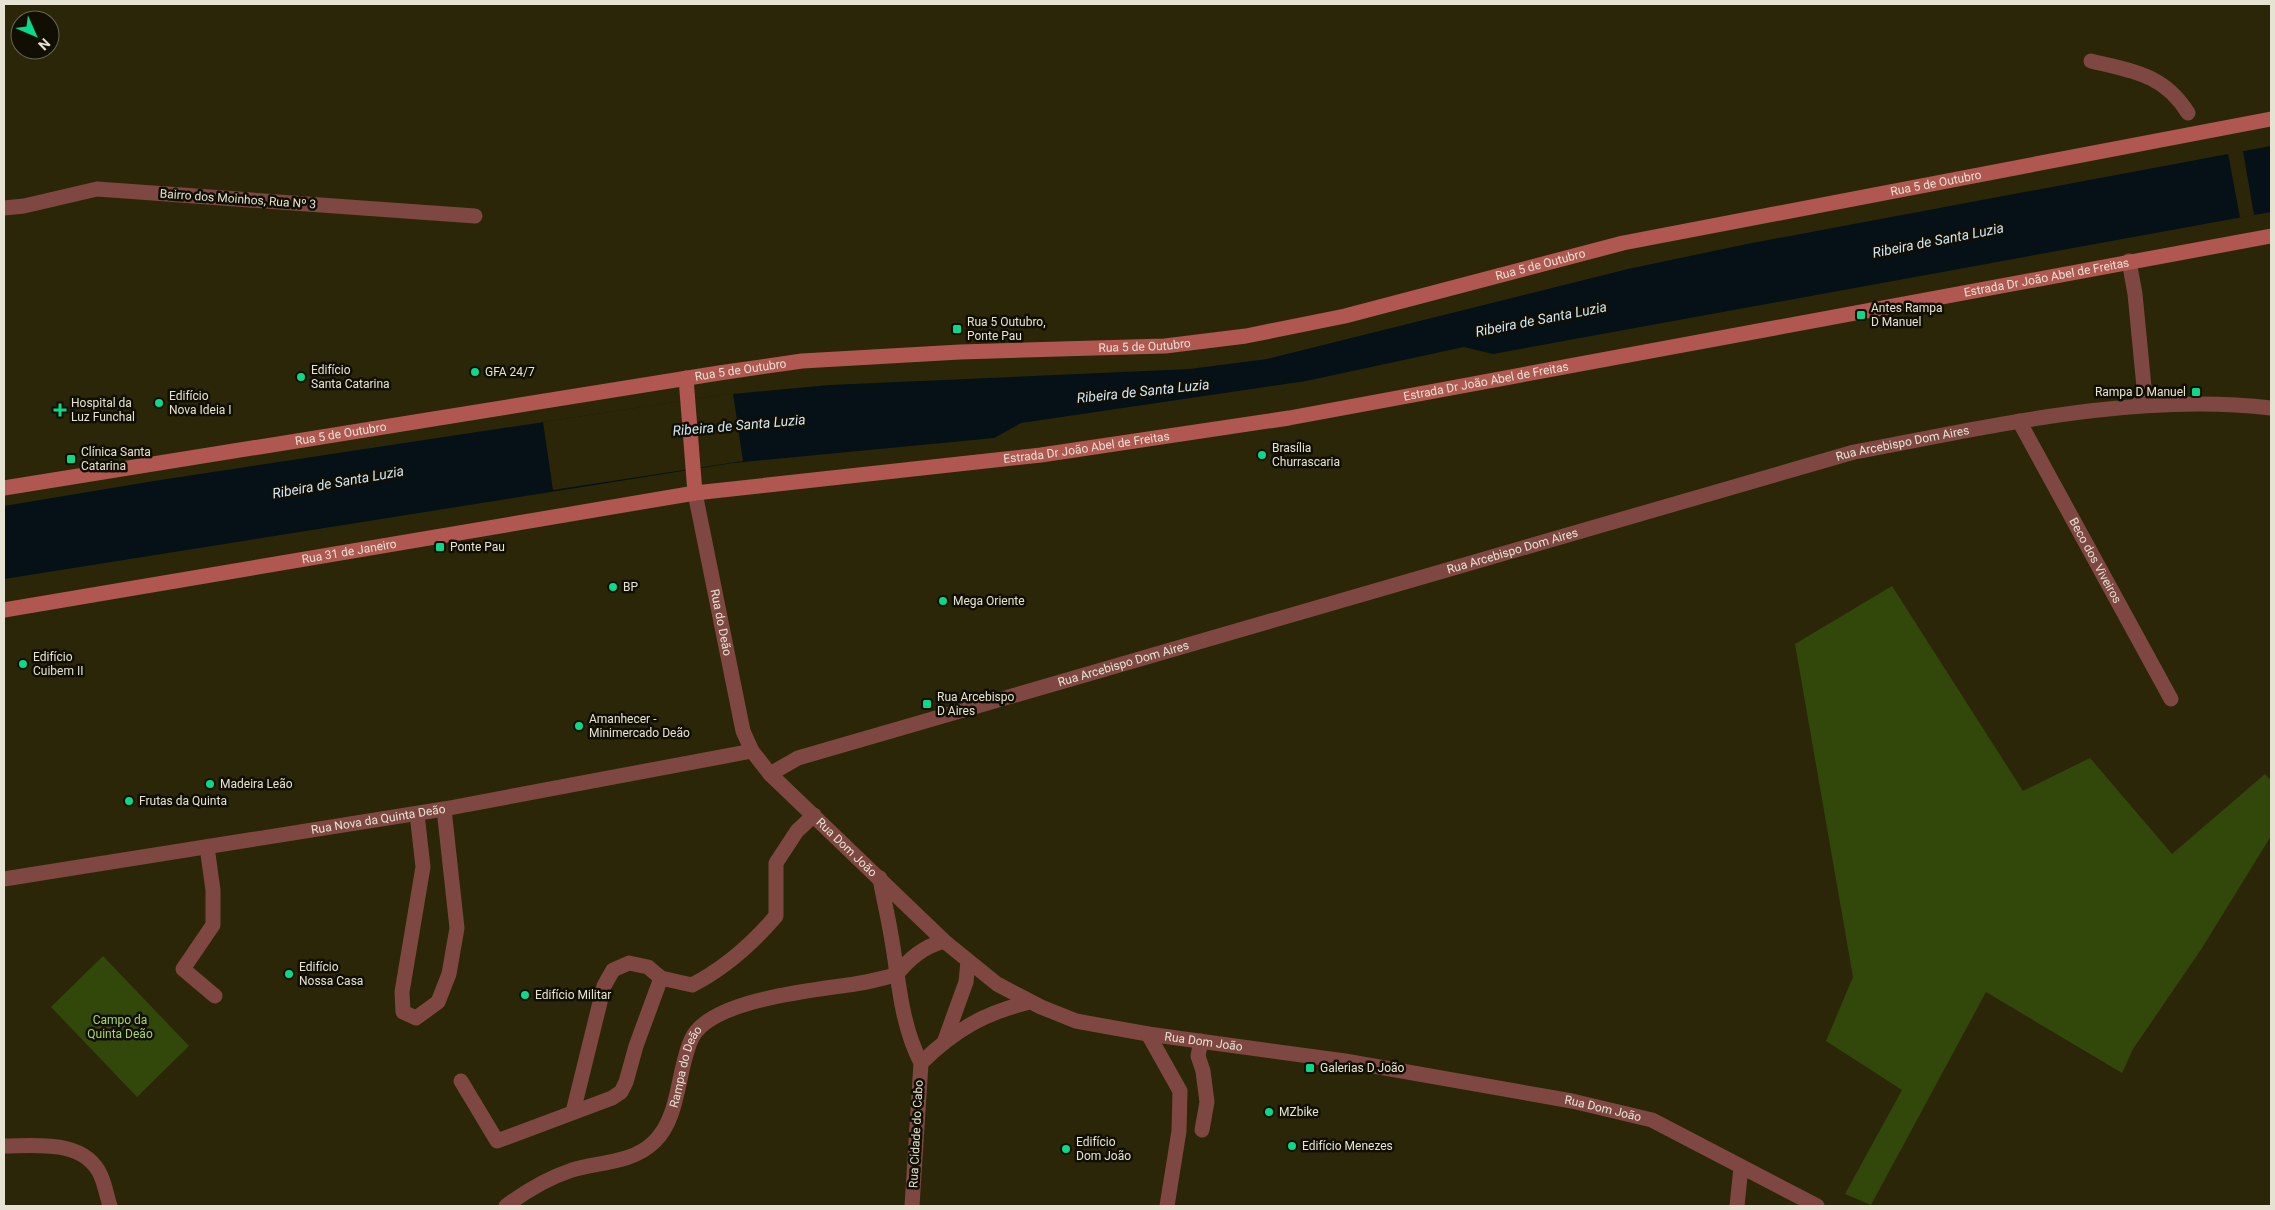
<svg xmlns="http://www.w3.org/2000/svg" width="2275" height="1210" font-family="Roboto,sans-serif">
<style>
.green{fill:#32480b}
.water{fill:#051117}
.pier{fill:#2b2608}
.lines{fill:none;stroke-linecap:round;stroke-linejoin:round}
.lane{stroke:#7f4742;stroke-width:15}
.street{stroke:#7f4742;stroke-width:15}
.secondary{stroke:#b15751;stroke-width:15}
.poi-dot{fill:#09d98b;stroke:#110f04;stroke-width:2}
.labels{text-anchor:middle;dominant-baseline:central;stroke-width:5;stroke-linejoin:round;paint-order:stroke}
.street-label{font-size:12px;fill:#e6e3d2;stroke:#110f04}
.poi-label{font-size:12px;fill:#e6e3d2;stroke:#110f04;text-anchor:start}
.park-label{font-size:12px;fill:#a9d66b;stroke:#110f04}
.water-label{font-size:14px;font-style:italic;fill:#d0e5f2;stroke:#110f04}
</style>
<rect width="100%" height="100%" fill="#2b2608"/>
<path class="green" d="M1892,586l131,205 67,-33 82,96 93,-80 6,7v55l-69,112 -69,101 -11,24 -136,-81 -115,213 -26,-11 57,-104 -76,-49 27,-64 -58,-333z
M103,956l86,90 -52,51 -86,-90z"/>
<path class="water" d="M2271,146v66l-17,3 -761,139 -29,-7 -158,34 -285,42 -27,15 -261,25 -729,116v-73l150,-25 568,-86 108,-10 360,-16 77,-10 361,-90 119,-25z"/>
<path class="pier" d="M2243,151l11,64 -14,3 -12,-65z
M733,393l10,68 -190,29 -10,-68z"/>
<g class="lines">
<g class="lane">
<path d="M2091,61c41,10 73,13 97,52"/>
<path d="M417,814l6,53 -21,125 1,20 13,6 22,-16 11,-28 8,-46 -13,-119"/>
<path d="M207,847l6,43v35l-30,44 32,27"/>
<path d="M1148,1034l32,57 -1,40 -12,75"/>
<path d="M1201,1041l-3,15 5,15 4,31 -5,28"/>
<path d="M461,1081l36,60 115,-43 9,-6 5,-10 10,-36 25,-68"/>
<path d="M573,1112l31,-126 9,-16 16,-7 19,4 13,11 31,7c33,-17 60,-41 84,-69v-53l21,-32 17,-16"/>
<path d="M4,1146c33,0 81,-7 97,30 4,9 6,21 9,30"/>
<path id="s1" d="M506,1206c20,-15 42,-28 66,-36 27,-8 61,-7 82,-28 26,-25 23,-70 37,-102 17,-41 126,-50 164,-56 14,-2 28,-6 41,-9"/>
</g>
<g class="street">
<path d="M4,208l20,-2 73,-17 378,27"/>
<path d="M2129,261l6,33 9,93 -1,10 -6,9"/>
<path id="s2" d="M2019,421l152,278"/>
<path id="s3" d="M695,493l48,238 9,20 18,23 174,167 53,43 44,23 35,14 72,13 197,27 227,40 80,19 165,86"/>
<path id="s4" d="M770,774l28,-16 1056,-306c135,-25 280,-60 417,-44"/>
<path d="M880,878c3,19 8,38 11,57 8,44 9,87 30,128l-9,143"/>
<path id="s5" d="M4,879l440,-70 308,-58"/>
<path d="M896,975c14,-17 27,-28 48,-34"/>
<path d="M945,1040l21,-58 2,-21"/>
<path d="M921,1063c34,-33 63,-50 109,-61"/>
<path d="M1737,1206l4,-39"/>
</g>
<g class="secondary">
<path d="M686,378l9,115"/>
<path id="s6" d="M4,488l715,-115 83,-12 158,-9 205,-6 81,-10 99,-20 278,-73 648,-124"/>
<path id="s7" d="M4,610l691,-117 346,-38 248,-37 982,-182"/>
</g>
</g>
<g class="poi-dot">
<rect x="1856" y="310" width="10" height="10" rx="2.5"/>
<rect x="952" y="324" width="10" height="10" rx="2.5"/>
<circle cx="475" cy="372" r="5"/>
<circle cx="301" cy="377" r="5"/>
<rect x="2191" y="387" width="10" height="10" rx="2.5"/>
<circle cx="159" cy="403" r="5"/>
<path d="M57.5 402.5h5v5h5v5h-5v5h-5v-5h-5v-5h5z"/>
<circle cx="1262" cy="455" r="5"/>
<rect x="66" y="454" width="10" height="10" rx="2.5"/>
<rect x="435" y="542" width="10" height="10" rx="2.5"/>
<circle cx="613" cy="587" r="5"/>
<circle cx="943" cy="601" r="5"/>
<circle cx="23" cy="664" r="5"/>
<rect x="922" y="699" width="10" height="10" rx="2.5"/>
<circle cx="579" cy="726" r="5"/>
<circle cx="210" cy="784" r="5"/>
<circle cx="129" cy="801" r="5"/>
<circle cx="289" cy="974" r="5"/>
<circle cx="525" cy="995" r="5"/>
<rect x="1305" y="1063" width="10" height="10" rx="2.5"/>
<circle cx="1269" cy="1112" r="5"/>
<circle cx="1292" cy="1146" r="5"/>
<circle cx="1066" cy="1149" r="5"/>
</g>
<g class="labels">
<g class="street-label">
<text stroke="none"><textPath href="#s6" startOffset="1960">Rua 5 de Outubro</textPath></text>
<text transform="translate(238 199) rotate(4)">Bairro dos Moinhos, Rua Nº 3</text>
<text stroke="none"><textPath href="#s6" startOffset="1556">Rua 5 de Outubro</textPath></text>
<text stroke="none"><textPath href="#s7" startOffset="2070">Estrada Dr João Abel de Freitas</textPath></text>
<text stroke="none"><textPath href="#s6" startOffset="1151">Rua 5 de Outubro</textPath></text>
<text stroke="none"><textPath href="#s6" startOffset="746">Rua 5 de Outubro</textPath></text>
<text stroke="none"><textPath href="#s7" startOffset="1500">Estrada Dr João Abel de Freitas</textPath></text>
<text stroke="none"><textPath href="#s6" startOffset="341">Rua 5 de Outubro</textPath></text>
<text stroke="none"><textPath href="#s4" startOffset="1181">Rua Arcebispo Dom Aires</textPath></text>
<text stroke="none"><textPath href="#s7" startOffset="1095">Estrada Dr João Abel de Freitas</textPath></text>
<text stroke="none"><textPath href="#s7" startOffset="350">Rua 31 de Janeiro</textPath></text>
<text stroke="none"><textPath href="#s4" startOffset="776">Rua Arcebispo Dom Aires</textPath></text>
<text stroke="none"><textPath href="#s2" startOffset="159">Beco dos Viveiros</textPath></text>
<text stroke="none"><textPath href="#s3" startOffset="132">Rua do Deão</textPath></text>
<text stroke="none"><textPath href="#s4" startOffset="371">Rua Arcebispo Dom Aires</textPath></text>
<text stroke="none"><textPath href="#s5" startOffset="379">Rua Nova da Quinta Deão</textPath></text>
<text stroke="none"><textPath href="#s3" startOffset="400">Rua Dom João</textPath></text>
<text stroke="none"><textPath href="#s3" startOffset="820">Rua Dom João</textPath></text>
<text stroke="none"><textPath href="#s1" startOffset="246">Rampa do Deão</textPath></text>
<text stroke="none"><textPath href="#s3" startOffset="1225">Rua Dom João</textPath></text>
<text transform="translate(916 1134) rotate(-87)">Rua Cidade do Cabo</text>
</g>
<g class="poi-label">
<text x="1871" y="308">Antes Rampa<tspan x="1871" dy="14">D Manuel</tspan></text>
<text x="967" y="322">Rua 5 Outubro,<tspan x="967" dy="14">Ponte Pau</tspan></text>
<text x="311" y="370">Edifício<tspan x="311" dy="14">Santa Catarina</tspan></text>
<text x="485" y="372">GFA 24/7</text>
<text x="2186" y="392" text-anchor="end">Rampa D Manuel</text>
<text x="169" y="396">Edifício<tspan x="169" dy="14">Nova Ideia I</tspan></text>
<text x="71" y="403">Hospital da<tspan x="71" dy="14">Luz Funchal</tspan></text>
<text x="1272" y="448">Brasília<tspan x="1272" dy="14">Churrascaria</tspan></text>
<text x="81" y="452">Clínica Santa<tspan x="81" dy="14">Catarina</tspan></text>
<text x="450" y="547">Ponte Pau</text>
<text x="623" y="587">BP</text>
<text x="953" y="601">Mega Oriente</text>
<text x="33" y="657">Edifício<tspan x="33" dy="14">Cuibem II</tspan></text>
<text x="937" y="697">Rua Arcebispo<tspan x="937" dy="14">D Aires</tspan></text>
<text x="589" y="719">Amanhecer -<tspan x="589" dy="14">Minimercado Deão</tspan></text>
<text x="220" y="784">Madeira Leão</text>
<text x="139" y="801">Frutas da Quinta</text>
<text x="299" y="967">Edifício<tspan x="299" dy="14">Nossa Casa</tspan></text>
<text x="535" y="995">Edifício Militar</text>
<text x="1320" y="1068">Galerias D João</text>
<text x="1279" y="1112">MZbike</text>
<text x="1076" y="1142">Edifício<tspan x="1076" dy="14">Dom João</tspan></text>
<text x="1302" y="1146">Edifício Menezes</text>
</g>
<g class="park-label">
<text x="120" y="1020">Campo da<tspan x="120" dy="14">Quinta Deão</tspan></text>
</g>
<g class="water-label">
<text transform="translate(1938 240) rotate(-11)">Ribeira de Santa Luzia</text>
<text transform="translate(1541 319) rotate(-11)">Ribeira de Santa Luzia</text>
<text transform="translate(1143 391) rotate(-6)">Ribeira de Santa Luzia</text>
<text transform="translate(739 425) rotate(-5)">Ribeira de Santa Luzia</text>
<text transform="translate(338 482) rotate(-10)">Ribeira de Santa Luzia</text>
</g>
</g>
<rect width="2275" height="1210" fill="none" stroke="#e6e3d2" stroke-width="10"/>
<g transform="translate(35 35) rotate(135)"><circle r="24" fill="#110f04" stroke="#666456"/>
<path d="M0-4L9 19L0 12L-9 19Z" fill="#09d98b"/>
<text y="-8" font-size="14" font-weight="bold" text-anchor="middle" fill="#e6e3d2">N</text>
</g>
</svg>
